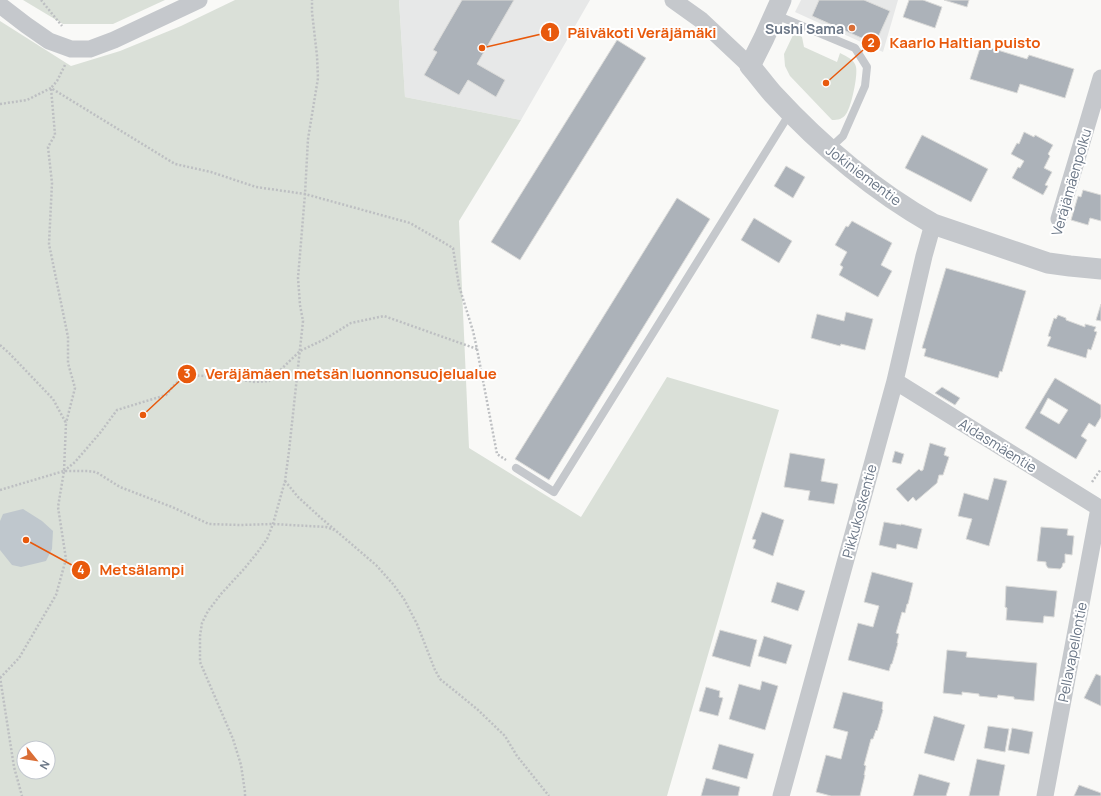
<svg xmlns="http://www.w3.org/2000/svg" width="1101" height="796" font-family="Manrope,sans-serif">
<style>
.built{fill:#e7e8e8}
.green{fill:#dae0d8;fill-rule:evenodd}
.water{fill:#bfc7cd}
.building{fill:#acb2b9;stroke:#dbdbd9;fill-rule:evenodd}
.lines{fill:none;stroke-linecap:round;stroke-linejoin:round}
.path{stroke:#bdbfc2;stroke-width:2.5;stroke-dasharray:2 2;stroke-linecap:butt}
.service{stroke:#c5c8cc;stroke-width:8}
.minor{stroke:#c5c8cc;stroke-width:17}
.tertiary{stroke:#c5c8cc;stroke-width:21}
.poi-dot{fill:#da6e36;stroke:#fff;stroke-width:1.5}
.labels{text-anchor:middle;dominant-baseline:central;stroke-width:4;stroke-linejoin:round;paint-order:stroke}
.poi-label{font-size:14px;font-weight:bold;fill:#6a7686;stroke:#fff;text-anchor:end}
.street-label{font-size:14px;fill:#6a7686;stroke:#fff}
.leader{fill:none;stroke:#e8590c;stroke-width:1.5}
.callout-dot{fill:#e8590c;stroke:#fff;stroke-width:1.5}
.mark-label{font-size:12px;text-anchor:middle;font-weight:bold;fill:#fff}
.callout-label{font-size:15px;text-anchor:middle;font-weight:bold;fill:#e8590c;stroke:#fff;stroke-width:4;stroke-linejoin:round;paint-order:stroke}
</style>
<rect width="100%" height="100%" fill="#f9f9f7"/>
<path class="built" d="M399,0h191l-69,120 -116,-23z
M801,0h97l-15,52 -88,-40z"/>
<path class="green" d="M23,0h142l-52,24h-50z
M235,0h164l6,97 116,23 -62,101 10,227 112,69 86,-140 112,33 -112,386h-667v-775l71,45 49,-15 61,-25zM24,748h24v24h-24z
M794,33l8,4 2,10 33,15 3,-9c6,3 15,7 16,14 2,9 -5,41 -10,47 -3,5 -8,6 -14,6l-42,-44 -5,-10 -1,-12z"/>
<path class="water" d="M23,509l19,12 11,10 -1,18 -6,12 -25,6 -9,-2 -12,-15v-29l3,-7z"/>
<path class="building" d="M462,0h52l-37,64 28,16 -9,17 -28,-17 -9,15 -35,-20 13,-23 -4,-2z
M819,0h45l26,11 -15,33 -63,-28z
M909,0h14l19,7 -7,21 -32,-11z
M944,0h25l-2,7z
M617,40l29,18 -126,202 -29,-18z
M981,45l46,14 2,-4 45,14 -9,29 -45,-14 -3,9 -47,-14z
M1024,132l10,5 1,-2 18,10 -5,9 2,2 -6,12 8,4 -7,13 3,1 -5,9 -31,-17 6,-11 2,1 4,-7 -13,-7 6,-11 2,1z
M922,135l66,34 -17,33 -66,-34z
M786,166l19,11 -12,21 -19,-12z
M1083,190l18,5v26l-11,-3 -2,7 -17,-5 7,-24 3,1z
M677,198l33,21 -161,261 -34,-21z
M754,218l38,23 -13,22 -38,-23z
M852,221l40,22 -11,22 11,6 -14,26 -39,-22 4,-8 -3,-2 7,-13 -12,-7 11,-19 2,1z
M946,268l80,23 -24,81 -2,-1 -2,7 -74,-22 2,-7 -4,-1z
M1101,304v17l-5,-1z
M846,312l27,7 -8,31 -24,-6 -1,2 -29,-8 6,-24 27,7z
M1058,315l8,3v2l19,7v-3l11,3 -2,4 3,1 -6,18 -3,-1 -2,9 -39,-12 4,-9 -3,-1 6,-18 2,1z
M1055,378l46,27v12l-6,10 -6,-4 -8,13 6,4 -11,19 -51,-31zM1048,398l20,12 -9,14 -19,-11z
M942,387l18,11 -5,7 -20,-12z
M930,443l16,5 -2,7 5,2 -6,18h-4l-2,8 -21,18 -3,-4 -5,5 -12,-13 23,-20 2,2 2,-1z
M895,451l9,3 -3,10 -9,-2z
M790,453l35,6 -4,22 17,3 -4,20 -26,-4 2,-9 -26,-4z
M994,478l13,3 -18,65 -23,-7 6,-20 -14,-3 6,-23 24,7z
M762,512l22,8 -11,36 -20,-8 3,-8 -4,-1z
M884,522l17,3v-1l21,5 -5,20 -20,-5 -1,5 -17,-4z
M1041,527l27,2 -1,6 7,1 -2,19 -7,-1v9h-2l-1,4 -2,2 -12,-1 -2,-3v-3l-9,-1z
M872,572l41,11 -5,21h-1l-2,9 -3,-1 -6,21 3,1 -2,9h1l-6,21h-1l-2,7 -41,-11 10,-37 15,4 6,-21 -15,-4z
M777,582l28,9 -7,20 -27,-9z
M1006,586l51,5 -3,26 -10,-1 -1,7 -37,-3 1,-12 -2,-1z
M720,630l37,10 -7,27 -38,-11z
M764,636l28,9 -6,19 -28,-8z
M947,650l20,2 -1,5 71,6 -3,38 -20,-2v-2l-16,-2 -1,3 -18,-2v-2l-17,-2v3l-19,-2z
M1096,674l5,2v30l-17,-8z
M762,681l16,5 -13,44 -36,-11 10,-35 21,6z
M706,687l14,4 -1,6 4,1 -5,18 -19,-5z
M843,692l40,10 -1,7 1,1 -6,21 -1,-1 -3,9h-2l-7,26 2,1 -2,9h1l-5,21h-29l-15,-4 10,-37 15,4 7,-27 -15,-4z
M934,716l31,9 -11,36 -30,-8z
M988,726l21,3 -4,23 -21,-4z
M1012,728l21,4 -4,22 -21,-4z
M719,744l35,10 -7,25 -35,-10z
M977,759l28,6 -6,31h-30z
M919,774l31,9 -4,13h-33z
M706,778l34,9 -2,9h-37z
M1079,785l22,8v3h-27z"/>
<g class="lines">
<path class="path" d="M41,0l21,26
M65,65l-8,16 -6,7 4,47 -7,12 4,36 -3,61 19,93v26l7,25 -9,35
M0,104l27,-4 24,-12 124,76 36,8 45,15 49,7 105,29 43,25 6,38 14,45 4,18 -93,-33 -33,7 -26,16 -25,12 -31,30 -14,1 -32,-5 -36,-2 -12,9 -9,11 -49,15 -17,23 -25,29 -11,9
M0,345l9,8 44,46 13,24 -2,48 -6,36 8,52 -10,36 -37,63 -19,20
M477,349l20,105 9,6
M285,481l13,16 23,21 55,47 17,19 11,15 13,25 18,46 5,9 37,30 28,27 12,20 32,40
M1092,482l9,-13
M0,490l64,-19h24l8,1 24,15 52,20 37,17 31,1 33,-1 53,3 8,3
M0,677l14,90 8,29
M245,796v-4l-4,-27 -8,-26 -33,-77v-26l2,-13 6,-12 13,-17 23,-25 13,-16 10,-14 6,-15 12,-43 4,-30 14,-130 -3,-16 -2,-27 7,-84 3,-55 10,-61 -1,-22 -5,-44v-12"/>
<path class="service" d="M776,15l79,33 12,19 -2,19 -22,50 -13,12
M516,468l38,24 236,-379"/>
<path class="minor" d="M673,0l28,20 49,46
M0,5l26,20 23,16 22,8h19l24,-9 85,-40
M1059,219l42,-141
M895,381l206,128
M781,796l114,-415 29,-125 9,-32
M1045,796l54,-288"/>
<path class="tertiary" d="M781,0l-17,38 -14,28c8,9 15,19 23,28 47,51 100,96 160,130l115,39 22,3 31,3"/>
</g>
<circle class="poi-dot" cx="852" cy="28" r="4"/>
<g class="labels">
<g class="poi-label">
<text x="844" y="28">Sushi Sama</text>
</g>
<g class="street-label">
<text transform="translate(864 175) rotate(37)">Jokiniementie</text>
<text transform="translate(1071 182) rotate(-74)">Veräjämäenpolku</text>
<text transform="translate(998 445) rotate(32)">Aidasmäentie</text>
<text transform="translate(859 511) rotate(-75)">Pikkukoskentie</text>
<text transform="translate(1072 652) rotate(-79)">Pellavapellontie</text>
</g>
</g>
<path class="leader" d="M482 48L550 32M826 83L871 43M143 415L187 374M26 540L81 570"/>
<g class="callout-dot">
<circle cx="482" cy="48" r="4"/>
<circle cx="826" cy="83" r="4"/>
<circle cx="143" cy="415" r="4"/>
<circle cx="26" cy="540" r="4"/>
<circle cx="550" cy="32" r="10"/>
<circle cx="871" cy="43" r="10"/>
<circle cx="187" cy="374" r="10"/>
<circle cx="81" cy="570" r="10"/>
</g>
<g class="mark-label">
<text x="550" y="37">1</text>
<text x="871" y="47">2</text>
<text x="187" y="378">3</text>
<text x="81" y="574">4</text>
</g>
<g class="callout-label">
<text x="642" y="38">Päiväkoti Veräjämäki</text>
<text x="965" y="48">Kaarlo Haltian puisto</text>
<text x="351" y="379">Veräjämäen metsän luonnonsuojelualue</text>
<text x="142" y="575">Metsälampi</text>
</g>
<g transform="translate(36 760) rotate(120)"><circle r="19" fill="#ffffff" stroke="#c3c8cf"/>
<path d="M0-3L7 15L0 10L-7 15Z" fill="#da6e36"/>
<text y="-6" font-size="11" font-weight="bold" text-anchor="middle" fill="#6a7686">N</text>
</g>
</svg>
